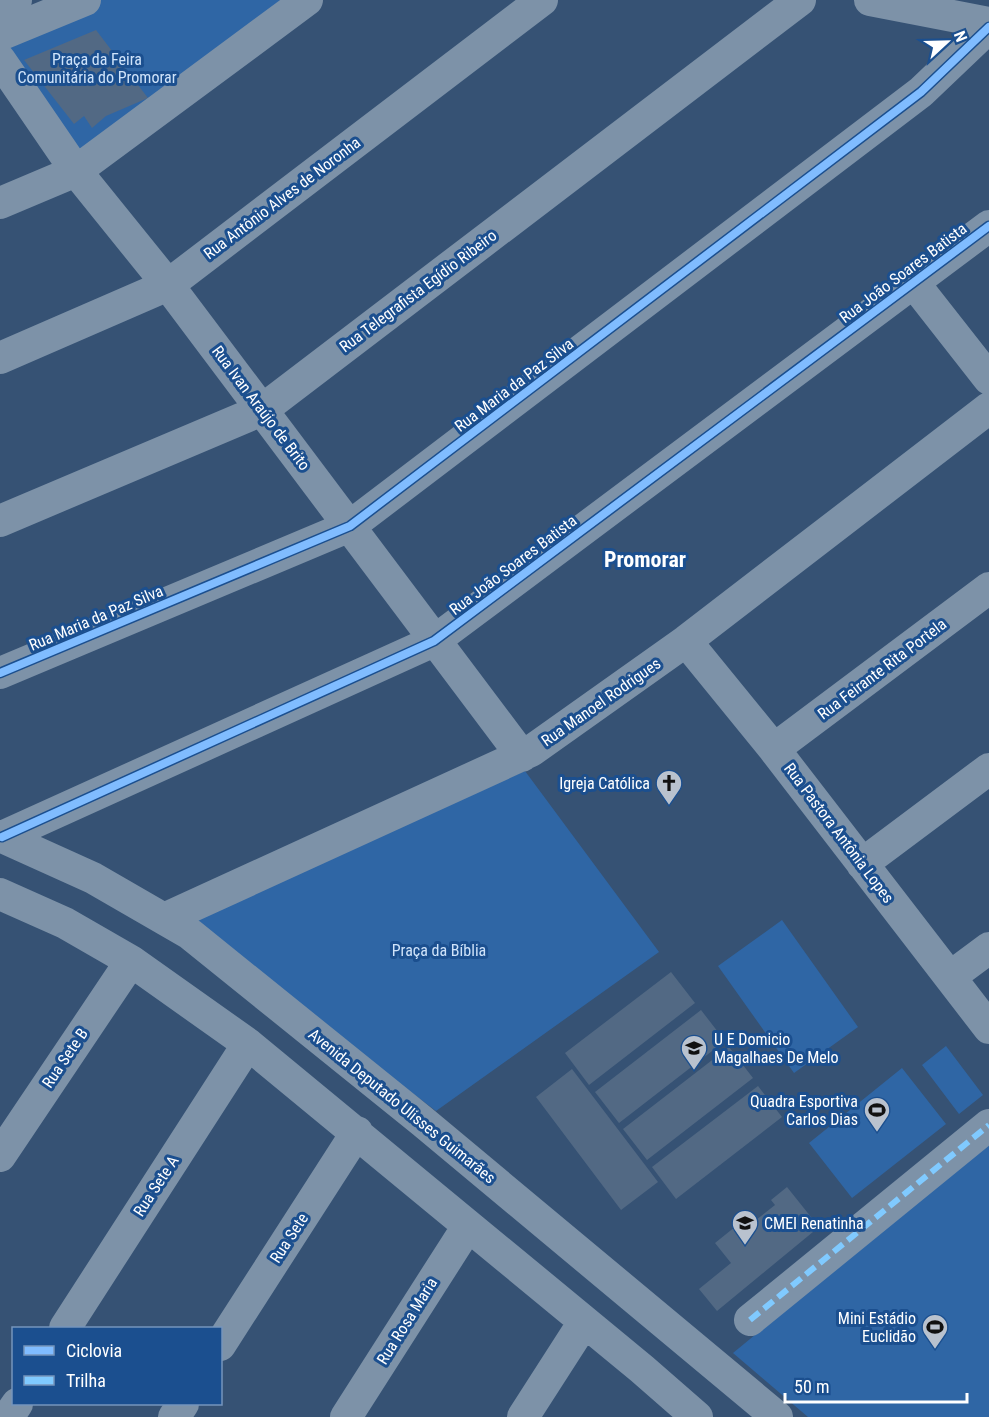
<svg xmlns="http://www.w3.org/2000/svg" width="989" height="1417" font-family="'Roboto Condensed',sans-serif">
<style>
.green{fill:#2f66a5}
.building{fill:#526984}
.lines{fill:none;stroke-linecap:round;stroke-linejoin:round}
.minor{stroke:#7d92a8;stroke-width:32}
.quiet{stroke:#80caff;stroke-width:6;stroke-dasharray:12 6;stroke-linecap:butt}
.cycleway-casing{stroke:#1b4f8f;stroke-width:11}
.cycleway{stroke:#80bcff;stroke-width:8}
.labels{text-anchor:middle;dominant-baseline:central;stroke-width:6;stroke-linejoin:round;paint-order:stroke}
.park-label{font-size:16px;fill:#cfe3fa;stroke:#1b4f8f}
.street-label{font-size:16px;fill:#fff;stroke:#1b4f8f}
.poi-label{font-size:16px;fill:#fff;stroke:#1b4f8f;text-anchor:end}
.district-label{font-size:22px;font-weight:bold;fill:#fff;stroke:#1b4f8f}
</style>
<rect width="100%" height="100%" fill="#365274"/>
<path class="green" d="M90,0h201l-214,166 -77,-130z
M525,771l134,181 -223,159 -252,-191z
M782,920l76,107 -64,46 -76,-107z
M946,1046l37,49 -24,19 -37,-49z
M902,1068l44,56 -94,74 -43,-55z
M989,1142v275h-181l-75,-64z"/>
<path class="building" d="M96,30l52,68 -42,18 -14,12 -8,-12 -10,8 -50,-64z
M671,972l24,31 -106,82 -24,-32z
M701,1010l24,31 -106,82 -24,-31z
M729,1047l24,31 -106,82 -24,-31z
M572,1069l86,113 -37,28 -85,-113z
M758,1086l24,31 -106,82 -24,-32z
M787,1187l32,40 -102,84 -18,-22 32,-26 -16,-20 36,-29 5,6 19,-15 -4,-5z"/>
<g class="lines">
<path class="minor" d="M870,0l119,23
M0,7l16,-7
M0,35l85,-35
M0,60l76,111 92,114 354,471
M0,203l76,-32 231,-171
M913,282l76,97
M0,358l168,-73 374,-285
M0,521l262,-111 538,-410
M686,641l88,108 215,279
M0,673l350,-147 571,-434 68,-65
M774,749l215,-161
M0,836l93,42 97,56 232,187 355,296
M2,837l432,-196 555,-415
M862,864l127,-95
M0,894l65,29 66,38 117,83 394,325 55,48
M166,918l365,-167 155,-110 303,-233
M950,977l39,-29
M0,1156l131,-195
M750,1320l239,-195
M65,1328l183,-284
M220,1345l137,-213
M8,1417l9,-13
M174,1417l9,-13
M346,1417l122,-191
M523,1417l61,-95"/>
<path class="quiet" d="M750,1320l239,-195"/>
<g class="cycleway-casing">
<path id="cycleway" d="M0,673l350,-147 571,-434 68,-65
M2,837l432,-196 555,-415"/>
</g>
<use href="#cycleway" class="cycleway"/>
</g>
<defs>
<g id="church-pin" transform="scale(1.35)"><path d="M0 17L-7.5 6A9.5 9.5 0 1 1 7.5 6Z" fill="#b9c2ce" stroke="#1b4f8f"/><path d="M-1.2-6h2.4v3.5h3.3v2.4h-3.3V6h-2.4V-.1h-3.3v-2.4h3.3Z" fill="#111"/></g>
<g id="school-pin" transform="scale(1.35)"><path d="M0 17L-7.5 6A9.5 9.5 0 1 1 7.5 6Z" fill="#b9c2ce" stroke="#1b4f8f"/><path d="M0-5L7-2L0 1L-7-2ZM-4 1L0 2.5L4 1V4Q0 6-4 4Z" fill="#111"/></g>
<g id="stadium-pin" transform="scale(1.35)"><path d="M0 17L-7.5 6A9.5 9.5 0 1 1 7.5 6Z" fill="#b9c2ce" stroke="#1b4f8f"/><path d="M0-5a6.5 5 0 1 0 0 10a6.5 5 0 1 0 0-10ZM-3.5-1.8h7v3.6h-7Z" fill="#111"/></g>
</defs>
<g fill-rule="evenodd">
<use href="#church-pin" x="669" y="783"/>
<use href="#school-pin" x="694" y="1048"/>
<use href="#stadium-pin" x="877" y="1110"/>
<use href="#school-pin" x="745" y="1223"/>
<use href="#stadium-pin" x="935" y="1327"/>
</g>
<g class="labels">
<g class="park-label">
<text x="97" y="59">Praça da Feira<tspan x="97" dy="18">Comunitária do Promorar</tspan></text>
<text x="439" y="950">Praça da Bíblia</text>
</g>
<g class="street-label">
<text transform="translate(282 198) rotate(-37)">Rua Antônio Alves de Noronha</text>
<text transform="translate(903 273) rotate(-37)">Rua João Soares Batista</text>
<text transform="translate(418 291) rotate(-37)">Rua Telegrafista Egídio Ribeiro</text>
<text transform="translate(514 385) rotate(-37)">Rua Maria da Paz Silva</text>
<text transform="translate(261 408) rotate(53)">Rua Ivan Araújo de Brito</text>
<text transform="translate(513 565) rotate(-37)">Rua João Soares Batista</text>
<text transform="translate(96 618) rotate(-23)">Rua Maria da Paz Silva</text>
<text transform="translate(882 669) rotate(-37)">Rua Feirante Rita Portela</text>
<text transform="translate(601 702) rotate(-35)">Rua Manoel Rodrigues</text>
<text transform="translate(839 833) rotate(53)">Rua Pastora Antônia Lopes</text>
<text transform="translate(65 1058) rotate(-56)">Rua Sete B</text>
<text transform="translate(402 1106) rotate(39)">Avenida Deputado Ulisses Guimarães</text>
<text transform="translate(156 1186) rotate(-57)">Rua Sete A</text>
<text transform="translate(289 1238) rotate(-57)">Rua Sete</text>
<text transform="translate(407 1321) rotate(-58)">Rua Rosa Maria</text>
</g>
<g class="poi-label">
<text x="650" y="783">Igreja Católica</text>
<text x="714" y="1039" text-anchor="start">U E Domicio<tspan x="714" dy="18">Magalhaes De Melo</tspan></text>
<text x="858" y="1101">Quadra Esportiva<tspan x="858" dy="18">Carlos Dias</tspan></text>
<text x="764" y="1223" text-anchor="start">CMEI Renatinha</text>
<text x="916" y="1318">Mini Estádio<tspan x="916" dy="18">Euclidão</tspan></text>
</g>
<g class="district-label">
<text x="645" y="559">Promorar</text>
</g>
</g>
<rect x="12" y="1327" width="210" height="78" fill="#1b4f8f" stroke="#7695bc" stroke-width="1.5"/>
<rect x="24" y="1346" width="30" height="9" fill="#80bcff" stroke="#7695bc" stroke-width="1.5"/>
<text x="66" y="1357" font-size="18" fill="#ffffff">Ciclovia</text>
<rect x="24" y="1376" width="30" height="9" fill="#80caff" stroke="#7695bc" stroke-width="1.5"/>
<text x="66" y="1387" font-size="18" fill="#ffffff">Trilha</text>
<g transform="translate(947 42) rotate(68)" stroke="#1b4f8f" stroke-width="4.5" paint-order="stroke">
<path d="M0-4.5L10 22L0 15L-10 22Z" fill="#ffffff"/>
<text y="-9" font-size="16" font-weight="bold" text-anchor="middle" fill="#ffffff">N</text>
</g>
<path d="M785 1393v9h182v-9" fill="none" stroke="#ffffff" stroke-width="3"/>
<text x="794" y="1393" font-size="18" fill="#ffffff" stroke="#1b4f8f" stroke-width="4.5" paint-order="stroke">50 m</text>
</svg>
